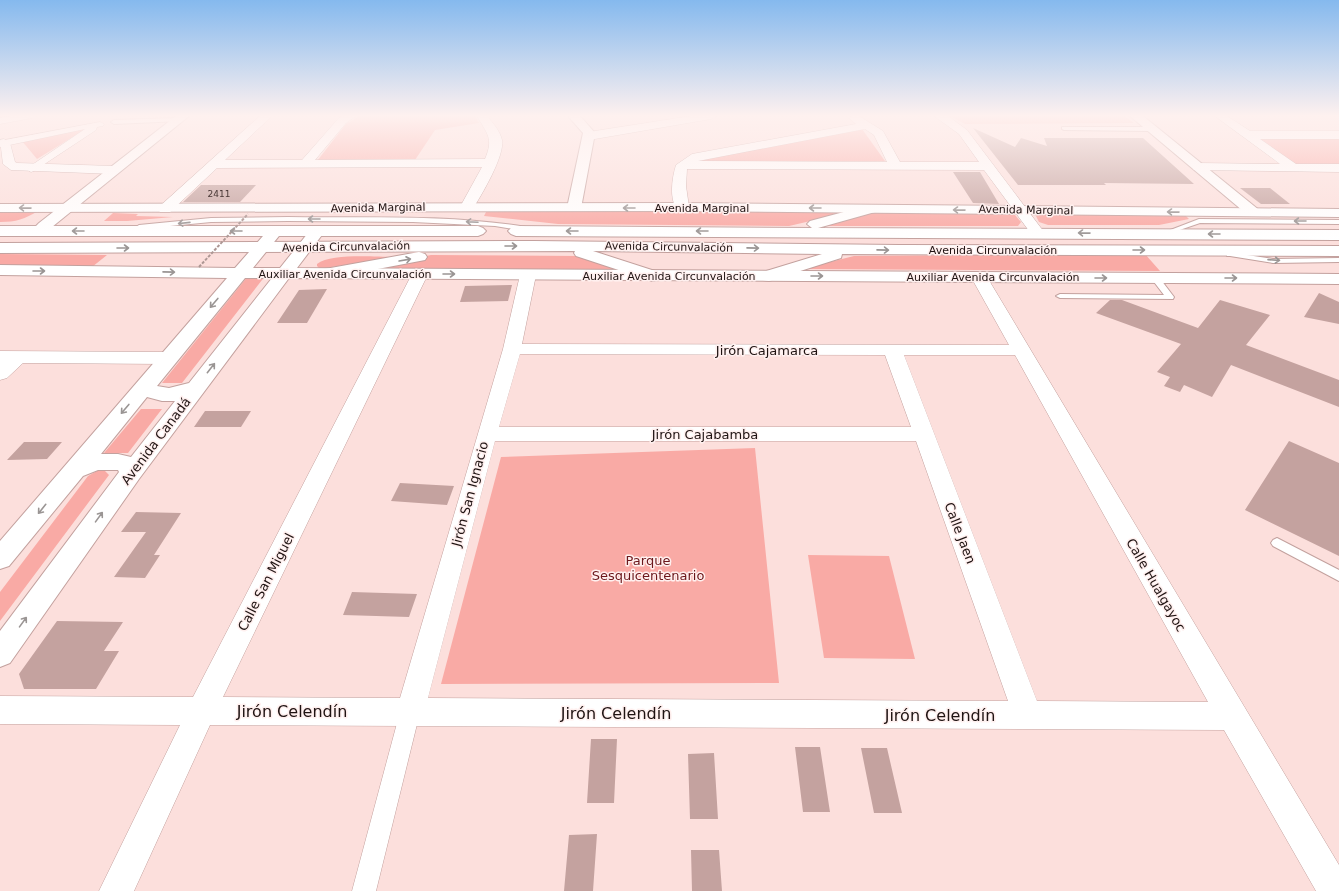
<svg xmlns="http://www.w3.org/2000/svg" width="1339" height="891" font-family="'DejaVu Sans',sans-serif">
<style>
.green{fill:#f9aaa5}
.building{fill:#c4a29f}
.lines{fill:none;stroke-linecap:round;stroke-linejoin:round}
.service-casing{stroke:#c3a19e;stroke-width:2}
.pedestrian-casing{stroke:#c3a19e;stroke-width:1}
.minor-casing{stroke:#c3a19e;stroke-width:1}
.tertiary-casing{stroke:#c3a19e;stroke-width:2}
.secondary-casing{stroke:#c3a19e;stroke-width:2}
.primary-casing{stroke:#c3a19e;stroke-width:2}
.service{fill:#fff;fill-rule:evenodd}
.pedestrian{fill:#fff;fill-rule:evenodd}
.minor{fill:#fff;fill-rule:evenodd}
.tertiary{fill:#fff;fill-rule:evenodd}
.secondary{fill:#fff;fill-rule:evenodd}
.primary{fill:#fff;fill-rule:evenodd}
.path-bridge{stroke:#ad9794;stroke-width:2;stroke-dasharray:3 1.5;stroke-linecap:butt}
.oneway{stroke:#9a9594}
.labels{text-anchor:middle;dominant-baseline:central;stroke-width:3;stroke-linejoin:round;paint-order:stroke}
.far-number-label{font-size:9px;fill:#483735}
.far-street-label{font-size:11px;fill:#1f1312;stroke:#fff0ef}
.street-label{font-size:13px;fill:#1f1312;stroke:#fff0ef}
.park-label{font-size:13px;fill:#6c171b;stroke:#fff0ef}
.near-street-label{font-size:16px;fill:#1f1312;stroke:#fff0ef}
</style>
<rect width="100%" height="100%" fill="#fcdfdc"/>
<path class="green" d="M360,116h115l4,7 -44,7 -20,30 -98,1 29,-37z
M950,116h174l10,7 -169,1z
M89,127l-52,32 -15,-18z
M862,129l23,32 -186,2 8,-6z
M1253,136l86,1v30l-44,-1z
M0,211h38c-13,8 -22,11 -38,11z
M844,211l1,2 -56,13 -231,-2 -74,-8 2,-4z
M884,211l122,1 9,3 6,7 -3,4h-195l36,-12z
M113,213l25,1 -2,2 37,1 -46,4h-23z
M1040,213l144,1 5,5 -30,6h-111l-9,-3 -3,-6z
M0,254l107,1 -15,12h-92z
M1145,254l15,17 -358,-2 52,-13z
M431,255l148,1 51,14 -264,-2z
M393,257l-73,12 -3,-3v-2c14,-11 58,-7 76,-7z
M252,271h17l-87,112h-20z
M141,409h21l-34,44h-24z
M755,448l24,235 -338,1 60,-227z
M97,471h8l4,4 -109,146v-29l88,-116z
M808,555l81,1 26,103 -91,-1z"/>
<path class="building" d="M973,128l42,19 6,-9 26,8 -3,-8h99l51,46 -90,-1 2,2h-88z
M953,172h27l19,32 -26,-1z
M201,185h55l-16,17h-57z
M1240,188h30l20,16h-29z
M512,285l-4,16 -48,1 5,-16z
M327,289l-20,34h-30l22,-33z
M1319,293l20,9v22l-35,-7z
M1110,300h12l76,28 22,-28 50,15 -24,30 93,35v27l-108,-42 -19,32 -28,-12 -4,7 -16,-6 6,-9 -13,-5 24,-28 -85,-31z
M205,411h46l-10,16h-47z
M1289,441l50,22v93l-94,-46z
M24,442h38l-15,17 -40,1z
M400,483l54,3 -7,19 -56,-4z
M136,512l45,1 -27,42h6l-15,23 -31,-1 32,-45h-25z
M352,592l65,2 -8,23 -66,-2z
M57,621l66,1 -19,29h15l-23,38h-72l-5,-15z
M591,739h26l-3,64h-27z
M795,747h25l10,65h-27z
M861,748h26l15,65h-28z
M714,753l4,66h-28l-2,-65z
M597,834l-4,57h-29l5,-56z
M691,850h28l3,41h-30z"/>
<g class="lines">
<g class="service-casing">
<path id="service" d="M178,118l2,1v2l-66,3 -3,-2 3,-2z
M1062,127h90l3,2 -3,2 -88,-1 -2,-1z
M288,217c79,1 160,-3 238,10l3,2 -3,2 -31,-5 -82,-4 -125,-1 -77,1 -72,7 -3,-2 3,-2 72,-7z
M1199,219l140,1v4l-139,-1 -35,12 -5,-1z
M1227,252l46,7 66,-1v4l-66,1 -43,-7h-3z
M1152,276h6l16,21 -1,2 -113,-1 -4,-2 4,-2 104,1 -13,-17z
M1277,538l62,32v11l-66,-35 -2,-3 2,-3z"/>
</g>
<g class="pedestrian-casing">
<path id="pedestrian" d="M100,122l4,2 -1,2 -6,1 -1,3 -62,41 -3,1 -5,-3 59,-40 -85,18v-6z
M410,702l7,3 3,7 -44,179h-24l48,-179 3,-7z"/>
</g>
<g class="minor-casing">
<path id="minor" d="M10,116h24l-2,2 -32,6v-6z
M260,116h12l-47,44h77l36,-41 4,-3h14l-10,7 -31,37 170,-1c9,-21 2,-25 -8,-43h10c6,7 13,15 15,24 3,16 -21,56 -30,70h-10l-2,-3 22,-40 -265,1 -47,44h-10l-2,-3 2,-3z
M691,116h26l-6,3 -122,21 -6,-4 6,-4z
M851,116h8l24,15 17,31h79l-20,-28 -25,-18h14l19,14 77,102 -2,3h-10l-48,-65 -297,-1 -1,17 3,21 -2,3h-10c-8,-12 -5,-32 -1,-45l16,-11 164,-30 -7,-6zM865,129l9,6 13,27 -189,-1z
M1215,116h12l23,15h89v8h-79l36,25h43v8l-145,-2 -2,-3 2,-3 4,-1 82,1z
M4,139l6,4 5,19 2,1 97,3 6,4 -6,4 -103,-4 -8,-6 -3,-24z
M420,269l6,2 2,3 -205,423 177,1 103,-349 17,-74 2,-3h12l2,3 -14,69 487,1 -38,-68 2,-3 6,-2 6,2 2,3 352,588v26h-23l-92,-161 -1014,-5 -76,166h-35l81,-166 -180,-1v-28l193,1 219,-423 2,-3zM520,354l365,1 26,72h-412zM904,355h111l193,347 -171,-1zM495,441h421l92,260 -580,-3z
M0,351l168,1 7,2 2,4 -2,4 -7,2 -145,-1 -16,15 -7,2z"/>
</g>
<g class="tertiary-casing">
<path id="tertiary" d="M176,116h13l-137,111 1,4 -3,3h-10l-4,-8 3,-3z
M568,116h12l15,17 -14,75 -2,3h-10l-2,-3 16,-75z
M1130,116h13l116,94 2,3 -2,3h-10z"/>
</g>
<g class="secondary-casing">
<path id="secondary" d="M682,203l657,6v8l-657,-6 -682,1v-8z
M275,226l5,2 3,3 -30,37h27l32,-40h10l3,3 -28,37 1042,6v10l-1050,-6 -150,201 -129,184 -10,4v-36l119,-159 -1,-2h-20l-15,6 -74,90 -9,3v-28l227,-263 -227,-3v-10l235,3 35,-40zM245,278h27l-83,105 -20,5 -12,-2zM147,397l15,4h13l-44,56 -13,-3h-17z"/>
</g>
<g class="primary-casing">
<path id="primary" d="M870,205l5,1 2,3 -2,3 -57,16 521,2v10l-823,-4 -5,-2 -3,-3 3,-3 5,-2 296,2 -5,-4 3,-3z
M0,226h478l5,2 3,3 -3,3 -5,2h-478z
M534,241l365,4 440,1v10l-497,-2 -1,4 -72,23 -6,-1 -2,-4 2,-4 59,-18 -229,-3 65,21 2,4 -2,4 -6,1 -76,-25 -2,-3 1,-2 -575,2v-10z
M419,252l6,2 2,3 -2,3 -100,19 -6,-1 -2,-4 2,-4 6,-1z"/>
</g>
<use href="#service" class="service"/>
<use href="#pedestrian" class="pedestrian"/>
<use href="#minor" class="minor"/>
<use href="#tertiary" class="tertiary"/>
<use href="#secondary" class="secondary"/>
<use href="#primary" class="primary"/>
<path class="path-bridge" d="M199,267l49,-53"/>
</g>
<defs><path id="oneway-shaft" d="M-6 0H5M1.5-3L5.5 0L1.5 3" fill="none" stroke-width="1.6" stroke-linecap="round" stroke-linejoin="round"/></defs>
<g class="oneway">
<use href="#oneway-shaft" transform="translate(25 208) rotate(-179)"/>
<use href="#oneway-shaft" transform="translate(629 208) rotate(180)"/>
<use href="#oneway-shaft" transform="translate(815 208) rotate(-180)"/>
<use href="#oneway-shaft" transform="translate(959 210) rotate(-179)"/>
<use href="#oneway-shaft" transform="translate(1173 212) rotate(-179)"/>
<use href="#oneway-shaft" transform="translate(314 219) rotate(-180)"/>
<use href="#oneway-shaft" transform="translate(1300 221) rotate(-180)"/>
<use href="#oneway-shaft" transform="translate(472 222) rotate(-177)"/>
<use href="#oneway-shaft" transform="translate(184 223) rotate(174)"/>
<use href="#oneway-shaft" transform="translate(78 231) rotate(180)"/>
<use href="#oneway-shaft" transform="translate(236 231) rotate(-180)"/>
<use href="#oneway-shaft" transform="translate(572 231) rotate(-180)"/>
<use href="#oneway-shaft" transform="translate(702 231) rotate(-180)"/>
<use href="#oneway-shaft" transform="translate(1084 233) rotate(-179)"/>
<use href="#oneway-shaft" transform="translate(1214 234) rotate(180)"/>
<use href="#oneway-shaft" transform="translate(511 246)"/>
<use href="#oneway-shaft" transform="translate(123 248)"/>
<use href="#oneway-shaft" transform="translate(753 248) rotate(1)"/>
<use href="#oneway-shaft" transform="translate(883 250) rotate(1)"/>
<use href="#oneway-shaft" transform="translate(1139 250)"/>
<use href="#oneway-shaft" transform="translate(405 260) rotate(-10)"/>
<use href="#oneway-shaft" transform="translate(1274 260) rotate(4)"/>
<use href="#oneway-shaft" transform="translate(39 271)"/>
<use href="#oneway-shaft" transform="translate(169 272) rotate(1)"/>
<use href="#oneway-shaft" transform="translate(449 274)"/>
<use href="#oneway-shaft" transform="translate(817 276)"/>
<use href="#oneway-shaft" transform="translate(1101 278)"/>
<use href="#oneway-shaft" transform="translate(1231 278)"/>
<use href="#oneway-shaft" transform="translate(214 303) rotate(130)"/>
<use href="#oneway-shaft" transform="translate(211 368) rotate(-52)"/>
<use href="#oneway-shaft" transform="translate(125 409) rotate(130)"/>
<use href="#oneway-shaft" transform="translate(42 509) rotate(129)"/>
<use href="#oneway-shaft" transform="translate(99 517) rotate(-54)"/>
<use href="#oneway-shaft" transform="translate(23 622) rotate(-54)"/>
</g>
<linearGradient id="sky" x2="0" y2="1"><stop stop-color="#85b9ee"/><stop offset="0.48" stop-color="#fef1ef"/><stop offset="1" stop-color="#fef1ef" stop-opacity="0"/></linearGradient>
<rect width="1339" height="241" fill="url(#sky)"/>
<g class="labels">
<g class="far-number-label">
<text x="219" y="194">2411</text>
</g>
<g class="far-street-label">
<text transform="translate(378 208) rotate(-1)">Avenida Marginal</text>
<text x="702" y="208">Avenida Marginal</text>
<text transform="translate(1026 210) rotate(1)">Avenida Marginal</text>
<text transform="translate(346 247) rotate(-1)">Avenida Circunvalación</text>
<text transform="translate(669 247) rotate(1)">Avenida Circunvalación</text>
<text x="993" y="250">Avenida Circunvalación</text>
<text x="345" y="274">Auxiliar Avenida Circunvalación</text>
<text x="669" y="276">Auxiliar Avenida Circunvalación</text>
<text x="993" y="277">Auxiliar Avenida Circunvalación</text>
</g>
<g class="street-label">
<text x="767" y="350">Jirón Cajamarca</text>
<text x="705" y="434">Jirón Cajabamba</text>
<text transform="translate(156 441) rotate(-53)">Avenida Canadá</text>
<text transform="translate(470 494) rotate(-75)">Jirón San Ignacio</text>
<text transform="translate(960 533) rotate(69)">Calle Jaen</text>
<text transform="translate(266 582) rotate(-63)">Calle San Miguel</text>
<text transform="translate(1156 585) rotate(60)">Calle Hualgayoc</text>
</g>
<g class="park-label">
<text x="648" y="560">Parque<tspan x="648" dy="15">Sesquicentenario</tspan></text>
</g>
<g class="near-street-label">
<text x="292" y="711">Jirón Celendín</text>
<text x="616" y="713">Jirón Celendín</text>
<text x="940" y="715">Jirón Celendín</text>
</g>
</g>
</svg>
